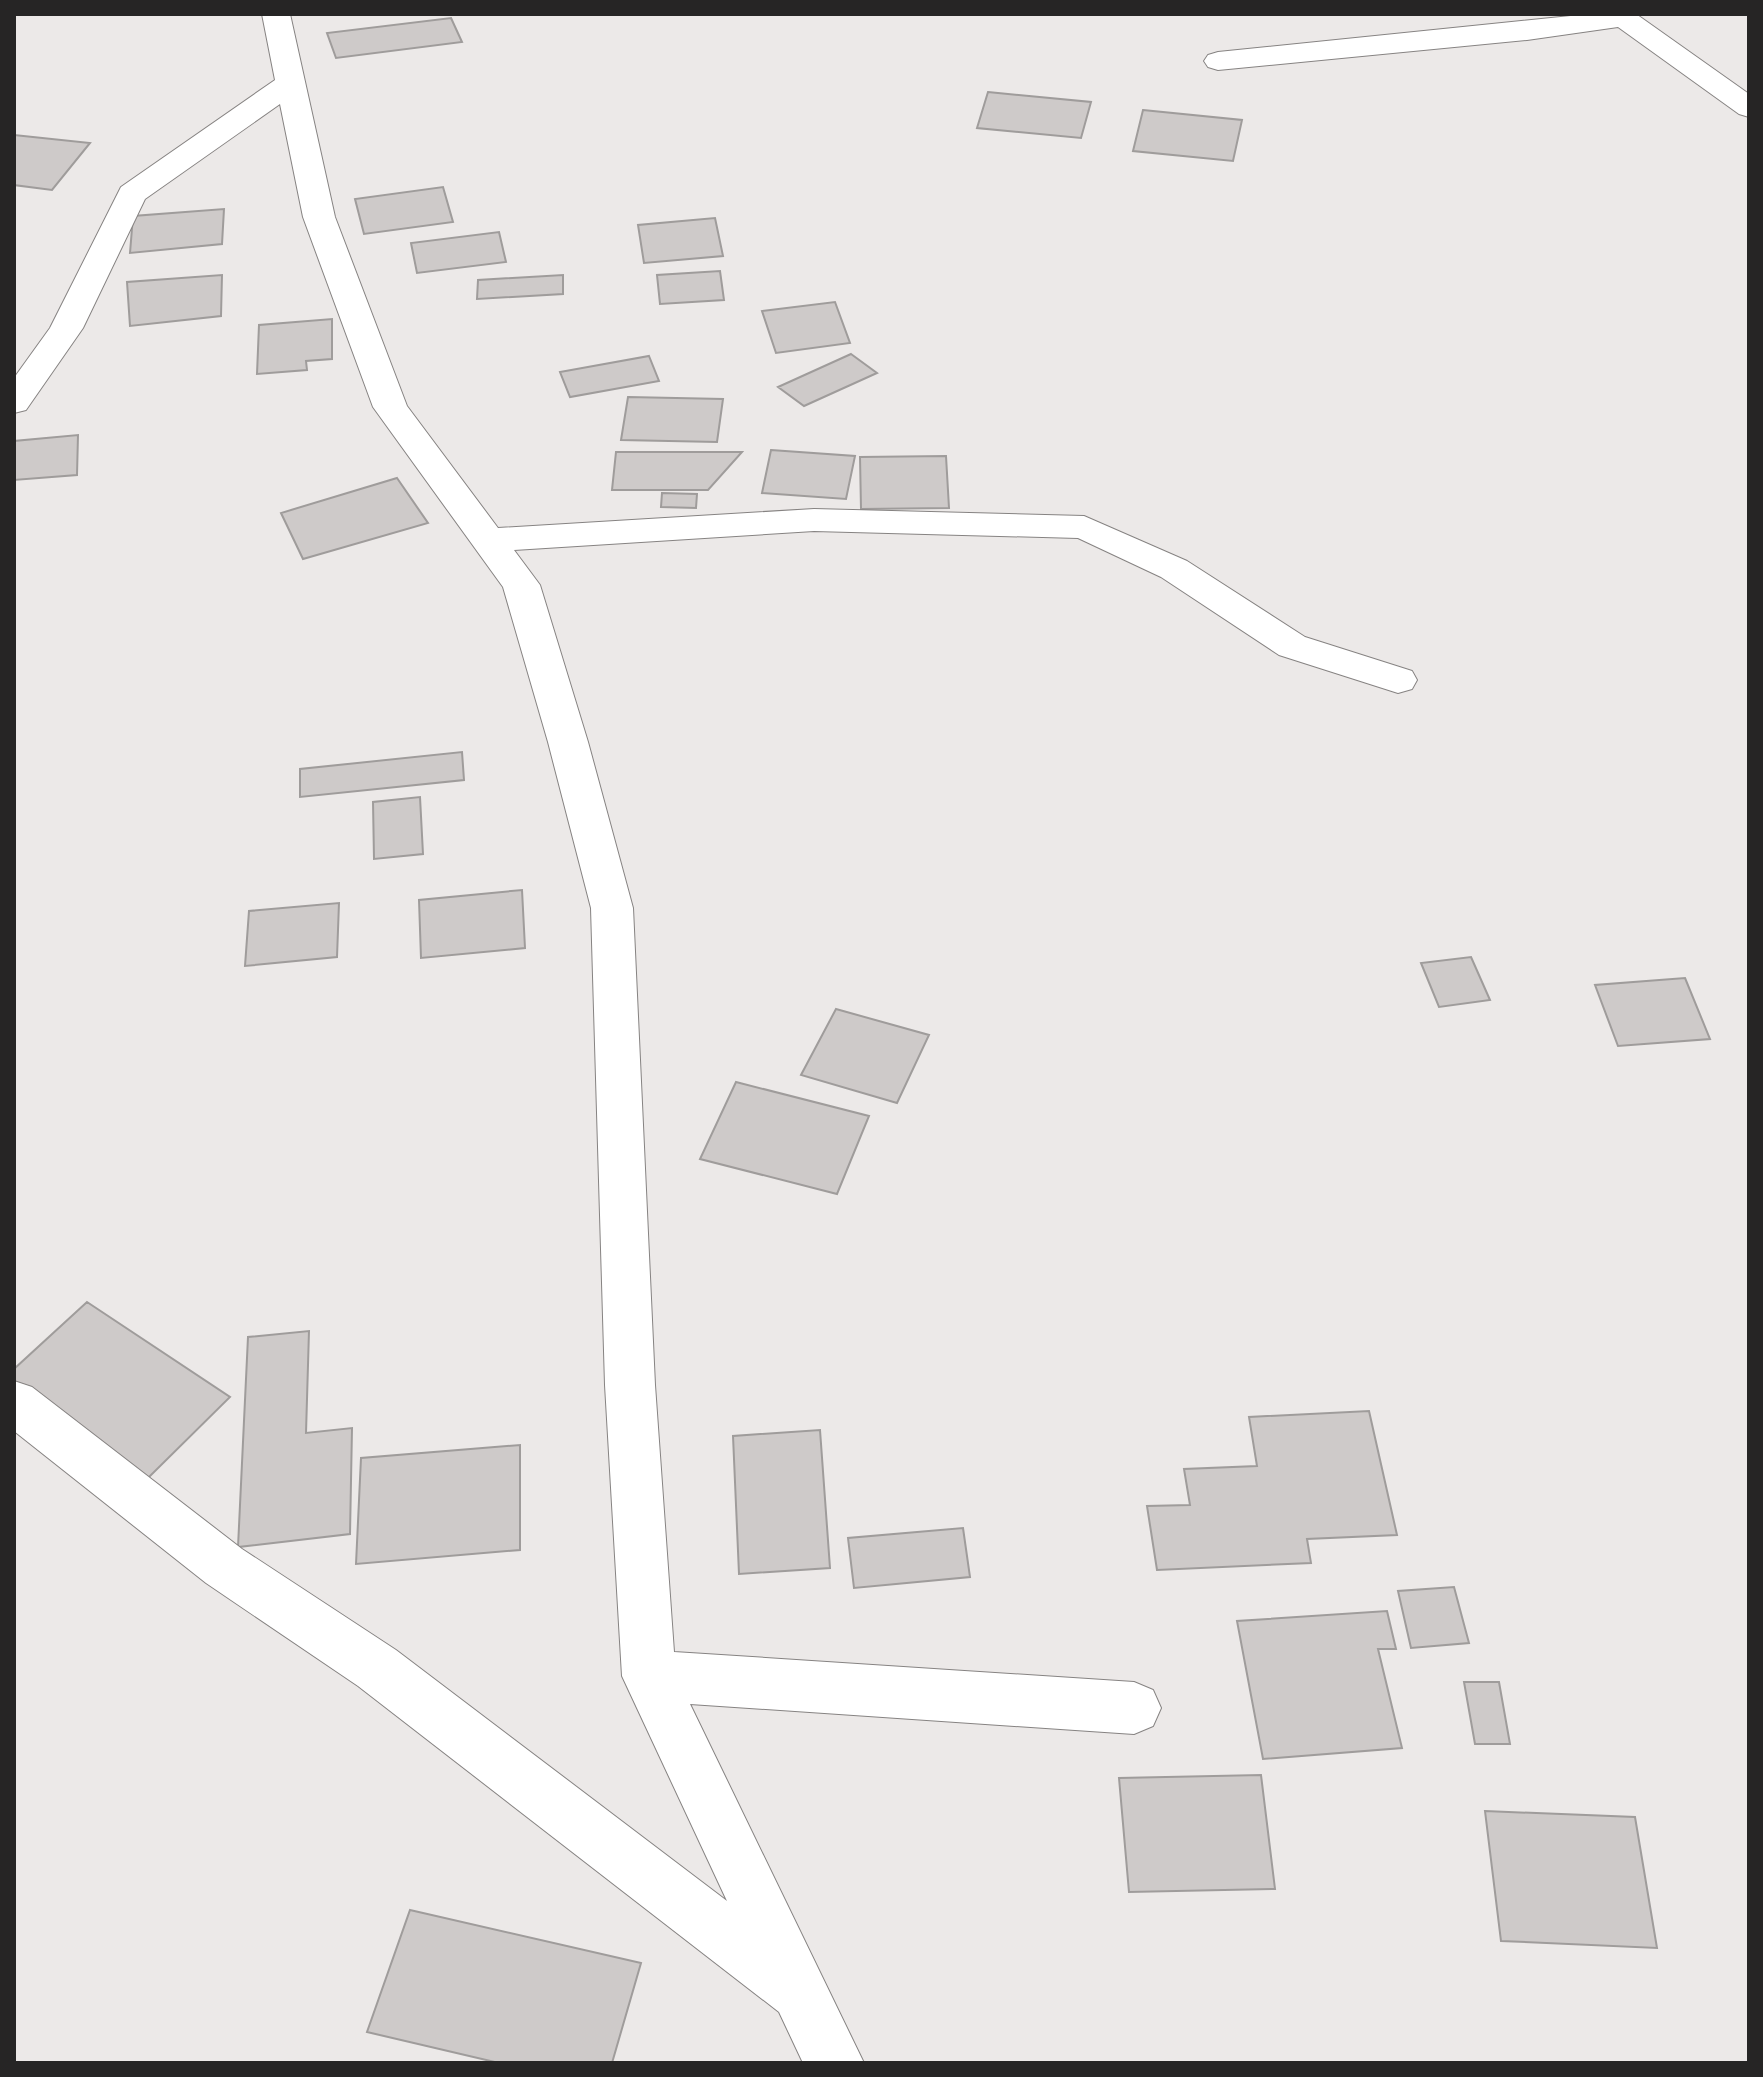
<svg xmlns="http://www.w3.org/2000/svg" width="1763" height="2077" font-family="'Open Sans',sans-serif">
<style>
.building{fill:#cecac9;stroke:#9f9c9b;stroke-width:2}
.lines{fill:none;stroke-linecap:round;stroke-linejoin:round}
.minor-casing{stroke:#868382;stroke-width:2}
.minor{fill:#fff;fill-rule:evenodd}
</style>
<rect width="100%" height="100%" fill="#ece9e8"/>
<path class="building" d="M451,18l11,24 -126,16 -9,-25z
M988,92l103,10 -10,36 -104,-10z
M1143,110l99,10 -9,41 -100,-10z
M14,135l76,8 -38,47 -38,-5z
M443,187l10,35 -89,12 -9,-35z
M224,209l-2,35 -92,9 3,-37z
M715,218l8,38 -79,7 -6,-38z
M499,232l7,30 -89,11 -6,-30z
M720,271l4,29 -64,4 -3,-29z
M222,275l-1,41 -91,10 -3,-44z
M563,275v19l-86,5 1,-19z
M835,302l15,41 -74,10 -14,-42z
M332,319v40l-26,2 1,9 -50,4 2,-49z
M851,354l26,19 -73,33 -26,-19z
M649,356l10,25 -89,16 -10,-25z
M628,397l95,2 -6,43 -96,-2z
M78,435l-1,40 -63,5v-39z
M771,450l84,6 -9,43 -84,-6z
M616,452h126l-34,38h-96z
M946,456l3,52 -88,1 -1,-52z
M397,478l31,45 -125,36 -22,-46z
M662,493l35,1 -1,14 -35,-1z
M462,752l2,28 -164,17v-28z
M420,797l3,57 -49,5 -1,-57z
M522,890l3,58 -104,10 -2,-58z
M339,903l-2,54 -92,9 4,-55z
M1471,957l19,43 -51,7 -18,-44z
M1685,978l25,61 -92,7 -23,-61z
M836,1009l93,26 -32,68 -96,-28z
M736,1082l133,34 -32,78 -137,-35z
M87,1302l143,95 -84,83 -132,-93v-18z
M309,1331l-3,102 46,-5 -2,106 -112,13 10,-210z
M1369,1411l28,124 -90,4 4,24 -154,7 -10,-64 43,-1 -6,-36 73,-3 -8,-49z
M820,1430l10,138 -91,6 -6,-138z
M520,1445v105l-164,14 5,-106z
M963,1528l7,49 -116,11 -6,-50z
M1454,1587l15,56 -58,5 -13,-57z
M1387,1611l9,38h-18l24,99 -139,11 -26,-138z
M1464,1682h35l11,62h-35z
M1261,1775l14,114 -146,3 -10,-114z
M1485,1811l150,6 22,131 -156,-7z
M410,1910l231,53 -29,100h-113l-132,-31z"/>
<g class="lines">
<g class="minor-casing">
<path id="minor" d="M262,14h28l45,203 72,189 91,122 316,-19 270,7 103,45 118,76 107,34 5,9 -5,9 -14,4 -119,-38 -118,-78 -83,-39 -264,-7 -300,19 26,35 48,157 45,166 22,477 19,267 460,30 19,8 8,18 -8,18 -19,8 -444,-30 174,359h-61l-24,-51 -421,-326 -152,-103 -192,-152v-50l18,6 210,162 154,101 331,251 -105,-225 -17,-291 -14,-477 -43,-166 -45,-155 -130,-180 -70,-190 -23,-113 -135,95 -62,129 -57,82 -12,3v-35l36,-50 71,-141 154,-107z
M1590,14h46l113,80v23l-10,-3 -121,-87 -91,13 -309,30 -10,-3 -4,-6 4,-6 10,-3z"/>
</g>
<use href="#minor" class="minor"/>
</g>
<rect width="1763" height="2077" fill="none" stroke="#262525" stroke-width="32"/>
</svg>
